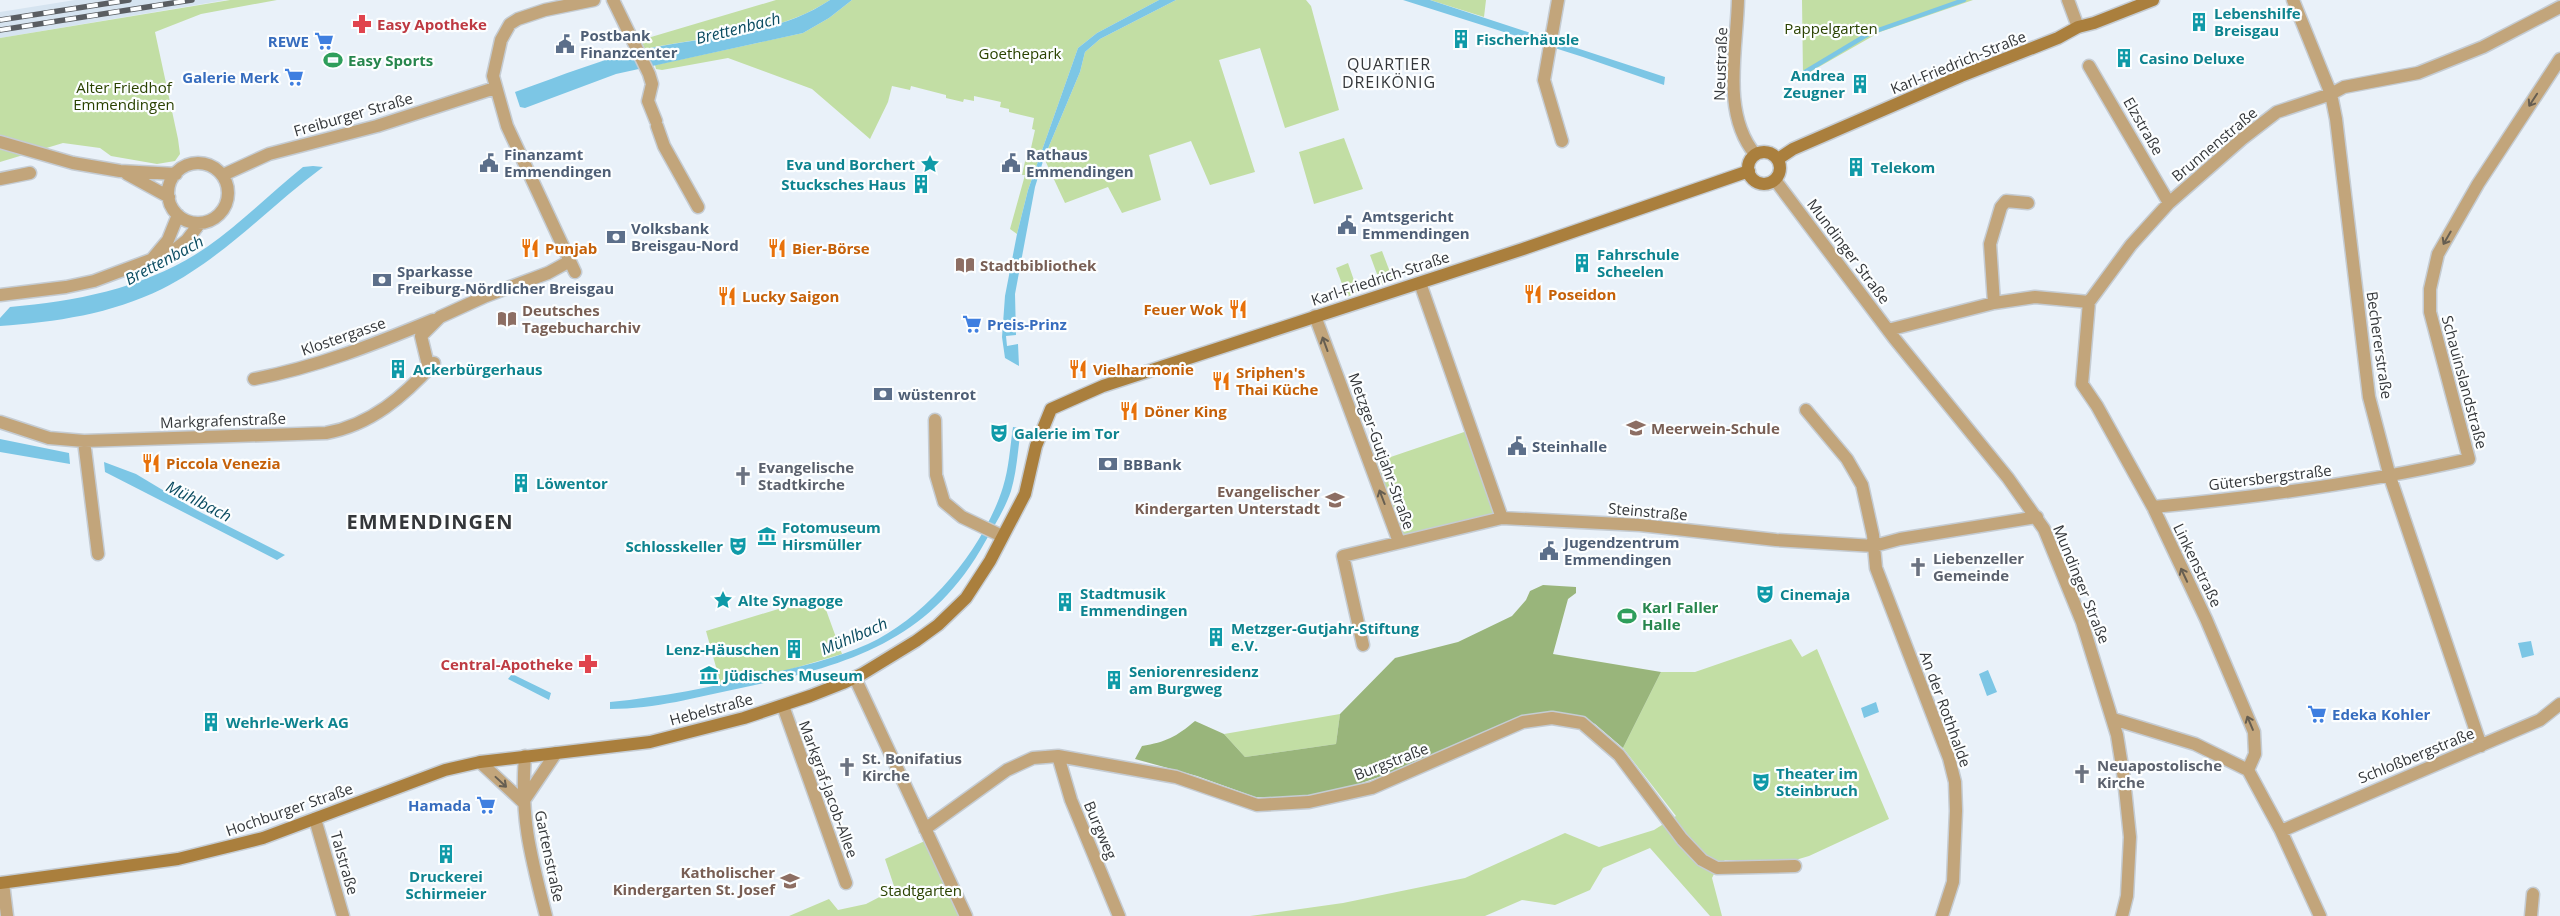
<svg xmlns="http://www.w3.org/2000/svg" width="2560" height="916" font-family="'Open Sans',sans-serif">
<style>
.built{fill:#d6e4f0}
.green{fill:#c2dea4}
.forest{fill:#99b57b}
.water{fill:#7cc6e5}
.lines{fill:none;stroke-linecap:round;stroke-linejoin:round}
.stream{stroke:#7cc6e5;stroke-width:4.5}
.street-casing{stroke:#c5ccd3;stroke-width:15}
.secondary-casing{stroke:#c5ccd3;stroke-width:15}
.street{stroke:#c2a57b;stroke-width:12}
.secondary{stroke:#aa7f3d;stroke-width:12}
.rail-casing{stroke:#5a5e62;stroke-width:5.5}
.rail{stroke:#fcfeff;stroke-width:4;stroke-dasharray:11;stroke-linecap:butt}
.oneway{stroke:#665e51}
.labels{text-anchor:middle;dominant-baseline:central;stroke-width:4.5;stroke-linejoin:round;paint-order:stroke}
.culture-label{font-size:15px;font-weight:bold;fill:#0d838f;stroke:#fcfeff;text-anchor:start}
.health-label{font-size:15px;font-weight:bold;fill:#be3a42;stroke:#fcfeff;text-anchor:start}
.park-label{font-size:15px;fill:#2a4200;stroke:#fcfeff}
.service-label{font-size:15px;font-weight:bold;fill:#4e5e75;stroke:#fcfeff;text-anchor:start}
.shop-label{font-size:15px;font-weight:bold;fill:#366cbe;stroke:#fcfeff;text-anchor:end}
.leisure-label{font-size:15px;font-weight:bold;fill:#27864d;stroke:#fcfeff;text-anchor:start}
.street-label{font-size:15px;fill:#34373a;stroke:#fcfeff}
.food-label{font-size:15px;font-weight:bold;fill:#c56008;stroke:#fcfeff;text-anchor:start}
.education-label{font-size:15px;font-weight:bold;fill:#785e54;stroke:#fcfeff;text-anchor:start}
.worship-label{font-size:15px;font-weight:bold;fill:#5b616d;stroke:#fcfeff;text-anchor:start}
.water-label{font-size:16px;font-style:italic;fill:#0b4c61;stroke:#fcfeff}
.neighbourhood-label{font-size:16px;letter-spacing:1px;fill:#34373a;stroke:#fcfeff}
.district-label{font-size:20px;font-weight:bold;letter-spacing:1px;fill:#34373a;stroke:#fcfeff}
</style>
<rect width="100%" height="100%" fill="#e9f1f9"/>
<path class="built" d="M75,0h151l-226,38v-26z"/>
<path class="green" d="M230,0h47l-76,14 -46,18 23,107 2,15 -5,7 -18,3 -46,-8 -11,-8 -37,-5 -63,19v-124z
M776,0h54c-56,37 -122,35 -185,49l-4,-9z
M852,0h307l-62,33 -19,15 -50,142 -11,44 -7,-5 15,-54h-3l4,-18h3l6,-27 -3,-1 2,-11 -25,-6v-3l-9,-2 1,-5 -27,-6v5l-10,-2 -1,3 -17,-4v-3l-35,-9 -1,4 -18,-4 -4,16 -18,37 -58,-50 -84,-31 -66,12 -6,-1 -1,-4 148,-32 26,-15z
M1176,0h130l5,6 28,104 -54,18 -25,-80 -41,12 36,112 -45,13 -19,-44 -42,14 12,45 -39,13 -14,-26 -43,16 -21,-45 36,-86 5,-20 15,-13z
M1430,0h56l-2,17z
M1802,0h171l-93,32 -77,44z
M1344,138l19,51 -49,15 -15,-52z
M1382,251l11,29 -12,5 -11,-30z
M1348,263l10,29 -11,5 -11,-29z
M1467,431l28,84 -91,21 -28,-74z
M821,596l21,58 -54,16 -67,15 -15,-54z
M1791,639l11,18 15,-8 72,170 -80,37 -17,5 -67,-1 -8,8 -5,10 10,38h-12l-60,-68 -47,20 -13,22 -35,15 -33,-5 -37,16h-235l93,-13 122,-25 100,-45 34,14 55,-17 22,-14 -53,-68 38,-76h34z
M1340,714l-4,30 -91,13 -21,-23z
M927,840l32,76h-170l40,-17 9,11 28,-6 29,-15 -10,-30z"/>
<path class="forest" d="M1543,585l33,2v6l-8,6 -15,55 108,18 -38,76 -28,-24 -15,-8 -32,-4 -30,6 -113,50 -58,20 -40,8 -27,2 -25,-1 -58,-21 -62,-17 7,-13c24,-4 34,-9 53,-25l29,13 21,23 91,-13 4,-30 55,-56 63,-16 54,-26 14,-16 4,-9z"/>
<path class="water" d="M830,0h22l-23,18 -26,15 -187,41 -91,34 -5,-1 -5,-15c46,-16 93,-36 141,-45 60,-12 121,-12 174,-47z
M1159,0h17l-76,39 -15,13 -5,20 -36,86 -9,29 -20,107 1,41 -10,1 1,10 11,-2 1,22 -14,-8 -3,-21 3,-41 12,-62 11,-44 50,-142 19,-15z
M1403,0h27l235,77 -1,8 -81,-28z
M313,166l10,1c-53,39 -101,92 -161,122 -51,25 -106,33 -162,37v-8l10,-11c69,-6 139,-20 197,-60 34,-24 64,-54 96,-80z
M1013,427l8,1c-3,20 -4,43 -10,63 -6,18 -17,35 -26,51 -55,100 -139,124 -244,146 -44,9 -85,21 -131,21v-7c52,-5 102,-15 153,-27 35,-8 72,-16 105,-31 59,-27 116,-96 135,-157 6,-19 7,-40 10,-60z
M0,439l69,14 1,11 -70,-12z
M104,462l32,12 60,36 89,45 -8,5 -172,-88z
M2531,641l3,14 -12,3 -4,-15z
M1988,670l9,22 -10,4 -8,-22z
M512,674l39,19 -2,7 -41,-21z
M1876,702l3,10 -15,6 -3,-10z"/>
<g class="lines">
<path class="stream" d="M1805,72l65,-39 94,-33"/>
<g class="street-casing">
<path id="street" d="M613,0l36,74 3,10 -4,17 8,20
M1558,0l-14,80 18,61
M1738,0c-1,49 -17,113 17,154
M2068,0l10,27
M2293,0l38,94 5,25 33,278 21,80 91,269
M2089,66l80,137
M657,126l7,20 34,61
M0,142l73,21 47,8 56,3
M168 193a30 30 0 1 1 60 0a30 30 0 1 1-60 0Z
M127,174l42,23
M223,175l46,-21 108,-28 118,-38
M0,179l30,-6
M1775,180l119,158 114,140 36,51 38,93 35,113 7,44 6,58 -3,59 -5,20
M153,258l15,-18 10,-25
M575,272l-68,-146 -14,-50 8,-36 9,-16 8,-5 27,-9 49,-10
M1420,283l82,235 138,7 136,15 98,6 26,-7 137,-22
M0,295l66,-8 28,-6 78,-29 15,-12 13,-17
M1994,303l-4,-59 11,-37 5,-6 22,2
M1315,316l84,226
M1888,330l106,-27 41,-6 54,5
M429,369l-8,-33 19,-19 46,-21 62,-23 22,-12
M254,379c63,-12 121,-35 179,-59
M1806,410l41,49 15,26 11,50 3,33 73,190 6,24 1,29 -3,71 -11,34
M935,420l1,55 8,27 18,15 40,19
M0,422l49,16 35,3 242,-8c45,-8 78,-37 108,-70
M84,441l14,113
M2153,507c107,-10 212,-24 316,-48l-39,-147v-23l8,-35 40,-70 82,-125
M1363,645l-20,-89 159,-38
M855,678l111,238
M783,706l63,177
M2113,719l82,25 53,26 33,61 39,85
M525,756c-5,62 6,101 21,160
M1058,756l13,44 48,116
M480,762l43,40
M2248,770l7,-16 -1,-22 -48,-113 -53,-112 -56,-101 -15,-22 7,-82 42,-57 38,-42 73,-64 35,-27 54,-18 13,-7 74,-14 65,-26 77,-40
M523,802l33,-49
M315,819l28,97
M925,829l82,-59 26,-12 25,-2 118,21 81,28 52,-3 63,-14 151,-66 29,-4 30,5 37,32 63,84 20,21 15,8 78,-2
M2281,831l259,-111 20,-16
M3,883l4,33
M2531,916l2,-22"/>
</g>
<g class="secondary-casing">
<path id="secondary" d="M1748 168a16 16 0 1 1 32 0a16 16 0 1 1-32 0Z
M1778,159l15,-10 168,-73 97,-38 20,-11 16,-4 59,-23
M0,883l178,-24 85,-21 182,-68 35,-8 170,-20 94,-24 66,-22 33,-13 19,-9 54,-33 22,-16 28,-27 24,-37 35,-67 11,-48 15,-37 52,-23 420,-137 226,-78"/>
</g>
<use href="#street" class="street"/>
<use href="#secondary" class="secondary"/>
<g class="rail-casing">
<path id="rail" d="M0,20l129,-20
M0,30l192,-30"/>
</g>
<use href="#rail" class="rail"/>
</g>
<defs><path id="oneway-shaft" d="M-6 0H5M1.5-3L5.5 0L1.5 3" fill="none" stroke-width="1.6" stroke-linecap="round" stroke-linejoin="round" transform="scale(1.25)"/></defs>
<g class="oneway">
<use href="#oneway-shaft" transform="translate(2533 100) rotate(123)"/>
<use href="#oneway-shaft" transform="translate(2447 238) rotate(120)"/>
<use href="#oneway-shaft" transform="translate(1325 344) rotate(-110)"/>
<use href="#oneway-shaft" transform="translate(1382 497) rotate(-111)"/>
<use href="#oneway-shaft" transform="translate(2184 575) rotate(-115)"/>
<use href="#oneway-shaft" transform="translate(2250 723) rotate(-113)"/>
<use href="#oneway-shaft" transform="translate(501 782) rotate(43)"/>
</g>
<defs>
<g id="building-bare" transform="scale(1.5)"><path d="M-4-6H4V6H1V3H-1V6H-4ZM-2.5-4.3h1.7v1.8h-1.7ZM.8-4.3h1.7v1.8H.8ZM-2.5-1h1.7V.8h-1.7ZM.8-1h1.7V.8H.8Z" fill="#0f9aa8" stroke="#fcfeff" stroke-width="2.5" paint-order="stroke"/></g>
<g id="pharmacy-bare" transform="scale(1.5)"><path d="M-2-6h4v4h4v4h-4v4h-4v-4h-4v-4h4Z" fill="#e0444e" stroke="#fcfeff" stroke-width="2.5" paint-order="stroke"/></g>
<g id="supermarket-bare" transform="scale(1.5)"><path d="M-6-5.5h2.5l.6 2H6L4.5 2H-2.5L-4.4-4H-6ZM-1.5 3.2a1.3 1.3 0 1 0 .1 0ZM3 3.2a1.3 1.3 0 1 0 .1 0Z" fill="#3f7fe0" stroke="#fcfeff" stroke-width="2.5" paint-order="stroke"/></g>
<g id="civic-bare" transform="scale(1.5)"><path d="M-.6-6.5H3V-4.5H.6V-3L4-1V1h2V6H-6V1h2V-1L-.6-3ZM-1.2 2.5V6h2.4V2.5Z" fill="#5c6f8a" stroke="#fcfeff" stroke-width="2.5" paint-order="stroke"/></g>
<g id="stadium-bare" transform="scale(1.5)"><path d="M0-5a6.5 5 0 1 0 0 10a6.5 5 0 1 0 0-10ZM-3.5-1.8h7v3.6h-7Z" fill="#2e9e5b" stroke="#fcfeff" stroke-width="2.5" paint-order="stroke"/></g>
<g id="sight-bare" transform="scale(1.5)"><path d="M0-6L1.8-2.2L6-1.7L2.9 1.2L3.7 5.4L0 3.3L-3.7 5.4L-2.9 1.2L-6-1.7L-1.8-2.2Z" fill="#0f9aa8" stroke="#fcfeff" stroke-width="2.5" paint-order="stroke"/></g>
<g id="bank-bare" transform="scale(1.5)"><path d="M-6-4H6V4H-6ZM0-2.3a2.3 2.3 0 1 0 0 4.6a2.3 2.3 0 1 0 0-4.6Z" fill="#5c6f8a" stroke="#fcfeff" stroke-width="2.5" paint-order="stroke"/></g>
<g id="restaurant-bare" transform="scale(1.5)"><path d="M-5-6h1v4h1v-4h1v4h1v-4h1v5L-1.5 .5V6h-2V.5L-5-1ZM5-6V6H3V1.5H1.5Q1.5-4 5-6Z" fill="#e8710a" stroke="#fcfeff" stroke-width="2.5" paint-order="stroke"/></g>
<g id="library-bare" transform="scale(1.5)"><path d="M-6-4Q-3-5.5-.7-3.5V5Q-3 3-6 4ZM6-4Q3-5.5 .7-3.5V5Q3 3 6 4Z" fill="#8d6e63" stroke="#fcfeff" stroke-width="2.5" paint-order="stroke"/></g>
<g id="school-bare" transform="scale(1.5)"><path d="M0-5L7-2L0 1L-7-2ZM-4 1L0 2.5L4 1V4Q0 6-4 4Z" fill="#8d6e63" stroke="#fcfeff" stroke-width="2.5" paint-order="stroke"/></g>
<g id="theatre-bare" transform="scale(1.5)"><path d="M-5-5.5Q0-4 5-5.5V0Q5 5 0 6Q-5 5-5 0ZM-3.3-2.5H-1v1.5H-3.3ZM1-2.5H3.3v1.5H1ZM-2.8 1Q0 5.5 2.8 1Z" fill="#0f9aa8" stroke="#fcfeff" stroke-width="2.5" paint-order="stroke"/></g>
<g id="church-bare" transform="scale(1.5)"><path d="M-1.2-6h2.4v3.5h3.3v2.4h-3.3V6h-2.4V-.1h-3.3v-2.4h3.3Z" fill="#6b7280" stroke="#fcfeff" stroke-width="2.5" paint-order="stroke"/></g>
<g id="museum-bare" transform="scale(1.5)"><path d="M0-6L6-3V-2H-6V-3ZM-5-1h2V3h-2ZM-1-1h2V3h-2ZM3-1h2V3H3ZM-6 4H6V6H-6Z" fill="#0f9aa8" stroke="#fcfeff" stroke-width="2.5" paint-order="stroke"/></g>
</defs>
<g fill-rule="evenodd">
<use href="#building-bare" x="2199" y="22"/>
<use href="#pharmacy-bare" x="362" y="24"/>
<use href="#building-bare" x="1461" y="39"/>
<use href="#supermarket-bare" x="324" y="41"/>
<use href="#civic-bare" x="565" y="44"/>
<use href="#building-bare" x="2124" y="58"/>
<use href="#stadium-bare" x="333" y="60"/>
<use href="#supermarket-bare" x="294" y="77"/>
<use href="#building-bare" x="1860" y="84"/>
<use href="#civic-bare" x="489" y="163"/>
<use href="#civic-bare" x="1011" y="163"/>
<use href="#sight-bare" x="930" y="164"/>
<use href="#building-bare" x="1856" y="167"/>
<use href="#building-bare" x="921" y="184"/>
<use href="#civic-bare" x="1347" y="225"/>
<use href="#bank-bare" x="616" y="237"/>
<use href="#restaurant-bare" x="530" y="248"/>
<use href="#restaurant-bare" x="777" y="248"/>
<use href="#building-bare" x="1582" y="263"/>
<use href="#library-bare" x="965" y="265"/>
<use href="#bank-bare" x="382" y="280"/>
<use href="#restaurant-bare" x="1533" y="294"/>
<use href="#restaurant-bare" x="727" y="296"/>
<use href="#restaurant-bare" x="1238" y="309"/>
<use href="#library-bare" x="507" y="319"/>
<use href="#supermarket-bare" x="972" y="324"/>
<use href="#building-bare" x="398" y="369"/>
<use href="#restaurant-bare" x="1078" y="369"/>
<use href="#restaurant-bare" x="1221" y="381"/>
<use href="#bank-bare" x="883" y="394"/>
<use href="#restaurant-bare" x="1129" y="411"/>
<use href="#school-bare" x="1636" y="428"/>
<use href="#theatre-bare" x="999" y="433"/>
<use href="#civic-bare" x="1517" y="446"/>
<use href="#restaurant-bare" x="151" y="463"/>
<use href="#bank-bare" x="1108" y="464"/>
<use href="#church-bare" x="743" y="476"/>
<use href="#building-bare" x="521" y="483"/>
<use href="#school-bare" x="1335" y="500"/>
<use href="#museum-bare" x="767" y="536"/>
<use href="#theatre-bare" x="738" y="546"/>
<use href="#civic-bare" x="1549" y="551"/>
<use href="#church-bare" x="1918" y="567"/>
<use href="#theatre-bare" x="1765" y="594"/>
<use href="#sight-bare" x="723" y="600"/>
<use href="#building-bare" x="1065" y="602"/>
<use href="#stadium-bare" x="1627" y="616"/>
<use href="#building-bare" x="1216" y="637"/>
<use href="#building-bare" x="794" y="649"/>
<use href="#pharmacy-bare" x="588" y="664"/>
<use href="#museum-bare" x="709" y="675"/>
<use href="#building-bare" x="1114" y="680"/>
<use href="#supermarket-bare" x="2317" y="714"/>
<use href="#building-bare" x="211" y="722"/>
<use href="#church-bare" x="847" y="767"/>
<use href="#church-bare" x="2082" y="774"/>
<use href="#theatre-bare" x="1761" y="782"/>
<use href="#supermarket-bare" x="486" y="805"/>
<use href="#building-bare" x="446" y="854"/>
<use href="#school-bare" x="790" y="881"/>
</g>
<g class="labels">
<g class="culture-label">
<text x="2214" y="13">Lebenshilfe<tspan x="2214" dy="17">Breisgau</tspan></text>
<text x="1476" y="39">Fischerhäusle</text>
<text x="2139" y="58">Casino Deluxe</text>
<text x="1845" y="75" text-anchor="end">Andrea<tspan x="1845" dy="17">Zeugner</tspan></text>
<text x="915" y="164" text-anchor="end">Eva und Borchert</text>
<text x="1871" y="167">Telekom</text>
<text x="906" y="184" text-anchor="end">Stucksches Haus</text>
<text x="1597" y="254">Fahrschule<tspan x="1597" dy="17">Scheelen</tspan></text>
<text x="413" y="369">Ackerbürgerhaus</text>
<text x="1014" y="433">Galerie im Tor</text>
<text x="536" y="483">Löwentor</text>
<text x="782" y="527">Fotomuseum<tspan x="782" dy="17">Hirsmüller</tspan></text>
<text x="723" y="546" text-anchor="end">Schlosskeller</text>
<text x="1080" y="593">Stadtmusik<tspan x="1080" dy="17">Emmendingen</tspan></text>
<text x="1780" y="594">Cinemaja</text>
<text x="738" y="600">Alte Synagoge</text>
<text x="1231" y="628">Metzger-Gutjahr-Stiftung<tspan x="1231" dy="17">e.V.</tspan></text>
<text x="779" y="649" text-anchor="end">Lenz-Häuschen</text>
<text x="1129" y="671">Seniorenresidenz<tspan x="1129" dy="17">am Burgweg</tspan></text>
<text x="724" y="675">Jüdisches Museum</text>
<text x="226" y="722">Wehrle-Werk AG</text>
<text x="1776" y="773">Theater im<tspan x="1776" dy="17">Steinbruch</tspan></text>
<text x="446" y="876" text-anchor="middle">Druckerei<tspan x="446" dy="17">Schirmeier</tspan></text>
</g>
<g class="health-label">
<text x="377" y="24">Easy Apotheke</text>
<text x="573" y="664" text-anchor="end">Central-Apotheke</text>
</g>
<g class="park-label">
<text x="1831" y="28">Pappelgarten</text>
<text x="1020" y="53">Goethepark</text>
<text x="124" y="87">Alter Friedhof<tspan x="124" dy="17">Emmendingen</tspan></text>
<text x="921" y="890">Stadtgarten</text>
</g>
<g class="service-label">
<text x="580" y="35">Postbank<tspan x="580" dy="17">Finanzcenter</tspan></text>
<text x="504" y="154">Finanzamt<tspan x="504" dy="17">Emmendingen</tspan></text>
<text x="1026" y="154">Rathaus<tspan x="1026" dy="17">Emmendingen</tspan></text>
<text x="1362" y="216">Amtsgericht<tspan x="1362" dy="17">Emmendingen</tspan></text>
<text x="631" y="228">Volksbank<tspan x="631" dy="17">Breisgau-Nord</tspan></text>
<text x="397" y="271">Sparkasse<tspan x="397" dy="17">Freiburg-Nördlicher Breisgau</tspan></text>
<text x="898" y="394">wüstenrot</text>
<text x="1532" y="446">Steinhalle</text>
<text x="1123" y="464">BBBank</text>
<text x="1564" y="542">Jugendzentrum<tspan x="1564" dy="17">Emmendingen</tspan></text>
</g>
<g class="shop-label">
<text x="309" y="41">REWE</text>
<text x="279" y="77">Galerie Merk</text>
<text x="987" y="324" text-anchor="start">Preis-Prinz</text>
<text x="2332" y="714" text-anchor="start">Edeka Kohler</text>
<text x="471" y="805">Hamada</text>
</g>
<g class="leisure-label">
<text x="348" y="60">Easy Sports</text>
<text x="1642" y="607">Karl Faller<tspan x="1642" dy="17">Halle</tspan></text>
</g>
<g class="street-label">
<text transform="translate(1958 62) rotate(-22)">Karl-Friedrich-Straße</text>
<text transform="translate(1720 64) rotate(-88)">Neustraße</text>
<text transform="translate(353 114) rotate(-16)">Freiburger Straße</text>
<text transform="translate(2144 126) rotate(60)">Elzstraße</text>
<text transform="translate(2214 144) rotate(-40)">Brunnenstraße</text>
<text transform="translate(1849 251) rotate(53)">Mundinger Straße</text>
<text transform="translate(1380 278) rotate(-18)">Karl-Friedrich-Straße</text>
<text transform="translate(343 336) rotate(-19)">Klostergasse</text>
<text transform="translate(2380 345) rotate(82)">Bechererstraße</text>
<text transform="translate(2465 382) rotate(75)">Schauinslandstraße</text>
<text transform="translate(223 420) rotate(-2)">Markgrafenstraße</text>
<text transform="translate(1382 451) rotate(70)">Metzger-Gutjahr-Straße</text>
<text transform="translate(2270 477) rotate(-7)">Gütersbergstraße</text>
<text transform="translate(1648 511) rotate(5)">Steinstraße</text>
<text transform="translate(2198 565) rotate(64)">Linkenstraße</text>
<text transform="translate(2082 584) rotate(68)">Mundinger Straße</text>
<text transform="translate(711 709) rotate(-15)">Hebelstraße</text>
<text transform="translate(1946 709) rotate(70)">An der Rothhalde</text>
<text transform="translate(2416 755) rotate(-22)">Schloßbergstraße</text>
<text transform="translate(1391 761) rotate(-21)">Burgstraße</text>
<text transform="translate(829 789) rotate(70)">Markgraf-Jacob-Allee</text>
<text transform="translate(289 809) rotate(-19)">Hochburger Straße</text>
<text transform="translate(1101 830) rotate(67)">Burgweg</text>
<text transform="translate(550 856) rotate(78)">Gartenstraße</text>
<text transform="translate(345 863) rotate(74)">Talstraße</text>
</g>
<g class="food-label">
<text x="545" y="248">Punjab</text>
<text x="792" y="248">Bier-Börse</text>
<text x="1548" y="294">Poseidon</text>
<text x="742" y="296">Lucky Saigon</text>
<text x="1223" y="309" text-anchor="end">Feuer Wok</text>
<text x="1093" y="369">Vielharmonie</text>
<text x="1236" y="372">Sriphen's<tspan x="1236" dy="17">Thai Küche</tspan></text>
<text x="1144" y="411">Döner King</text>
<text x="166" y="463">Piccola Venezia</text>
</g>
<g class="education-label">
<text x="980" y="265">Stadtbibliothek</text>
<text x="522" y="310">Deutsches<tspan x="522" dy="17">Tagebucharchiv</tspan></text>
<text x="1651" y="428">Meerwein-Schule</text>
<text x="1320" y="491" text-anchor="end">Evangelischer<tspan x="1320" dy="17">Kindergarten Unterstadt</tspan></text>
<text x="775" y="872" text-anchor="end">Katholischer<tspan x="775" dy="17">Kindergarten St. Josef</tspan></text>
</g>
<g class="worship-label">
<text x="758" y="467">Evangelische<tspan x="758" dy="17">Stadtkirche</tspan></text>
<text x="1933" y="558">Liebenzeller<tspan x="1933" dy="17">Gemeinde</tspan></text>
<text x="862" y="758">St. Bonifatius<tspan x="862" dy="17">Kirche</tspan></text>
<text x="2097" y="765">Neuapostolische<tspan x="2097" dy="17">Kirche</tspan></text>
</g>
<g class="water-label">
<text transform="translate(738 28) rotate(-14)">Brettenbach</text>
<text transform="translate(164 260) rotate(-28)">Brettenbach</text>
<text transform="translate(199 501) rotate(27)">Mühlbach</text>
<text transform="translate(854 636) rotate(-23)">Mühlbach</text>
</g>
<g class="neighbourhood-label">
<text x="1389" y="64">QUARTIER<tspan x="1389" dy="18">DREIKÖNIG</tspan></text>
</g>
<g class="district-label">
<text x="430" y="521">EMMENDINGEN</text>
</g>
</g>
</svg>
